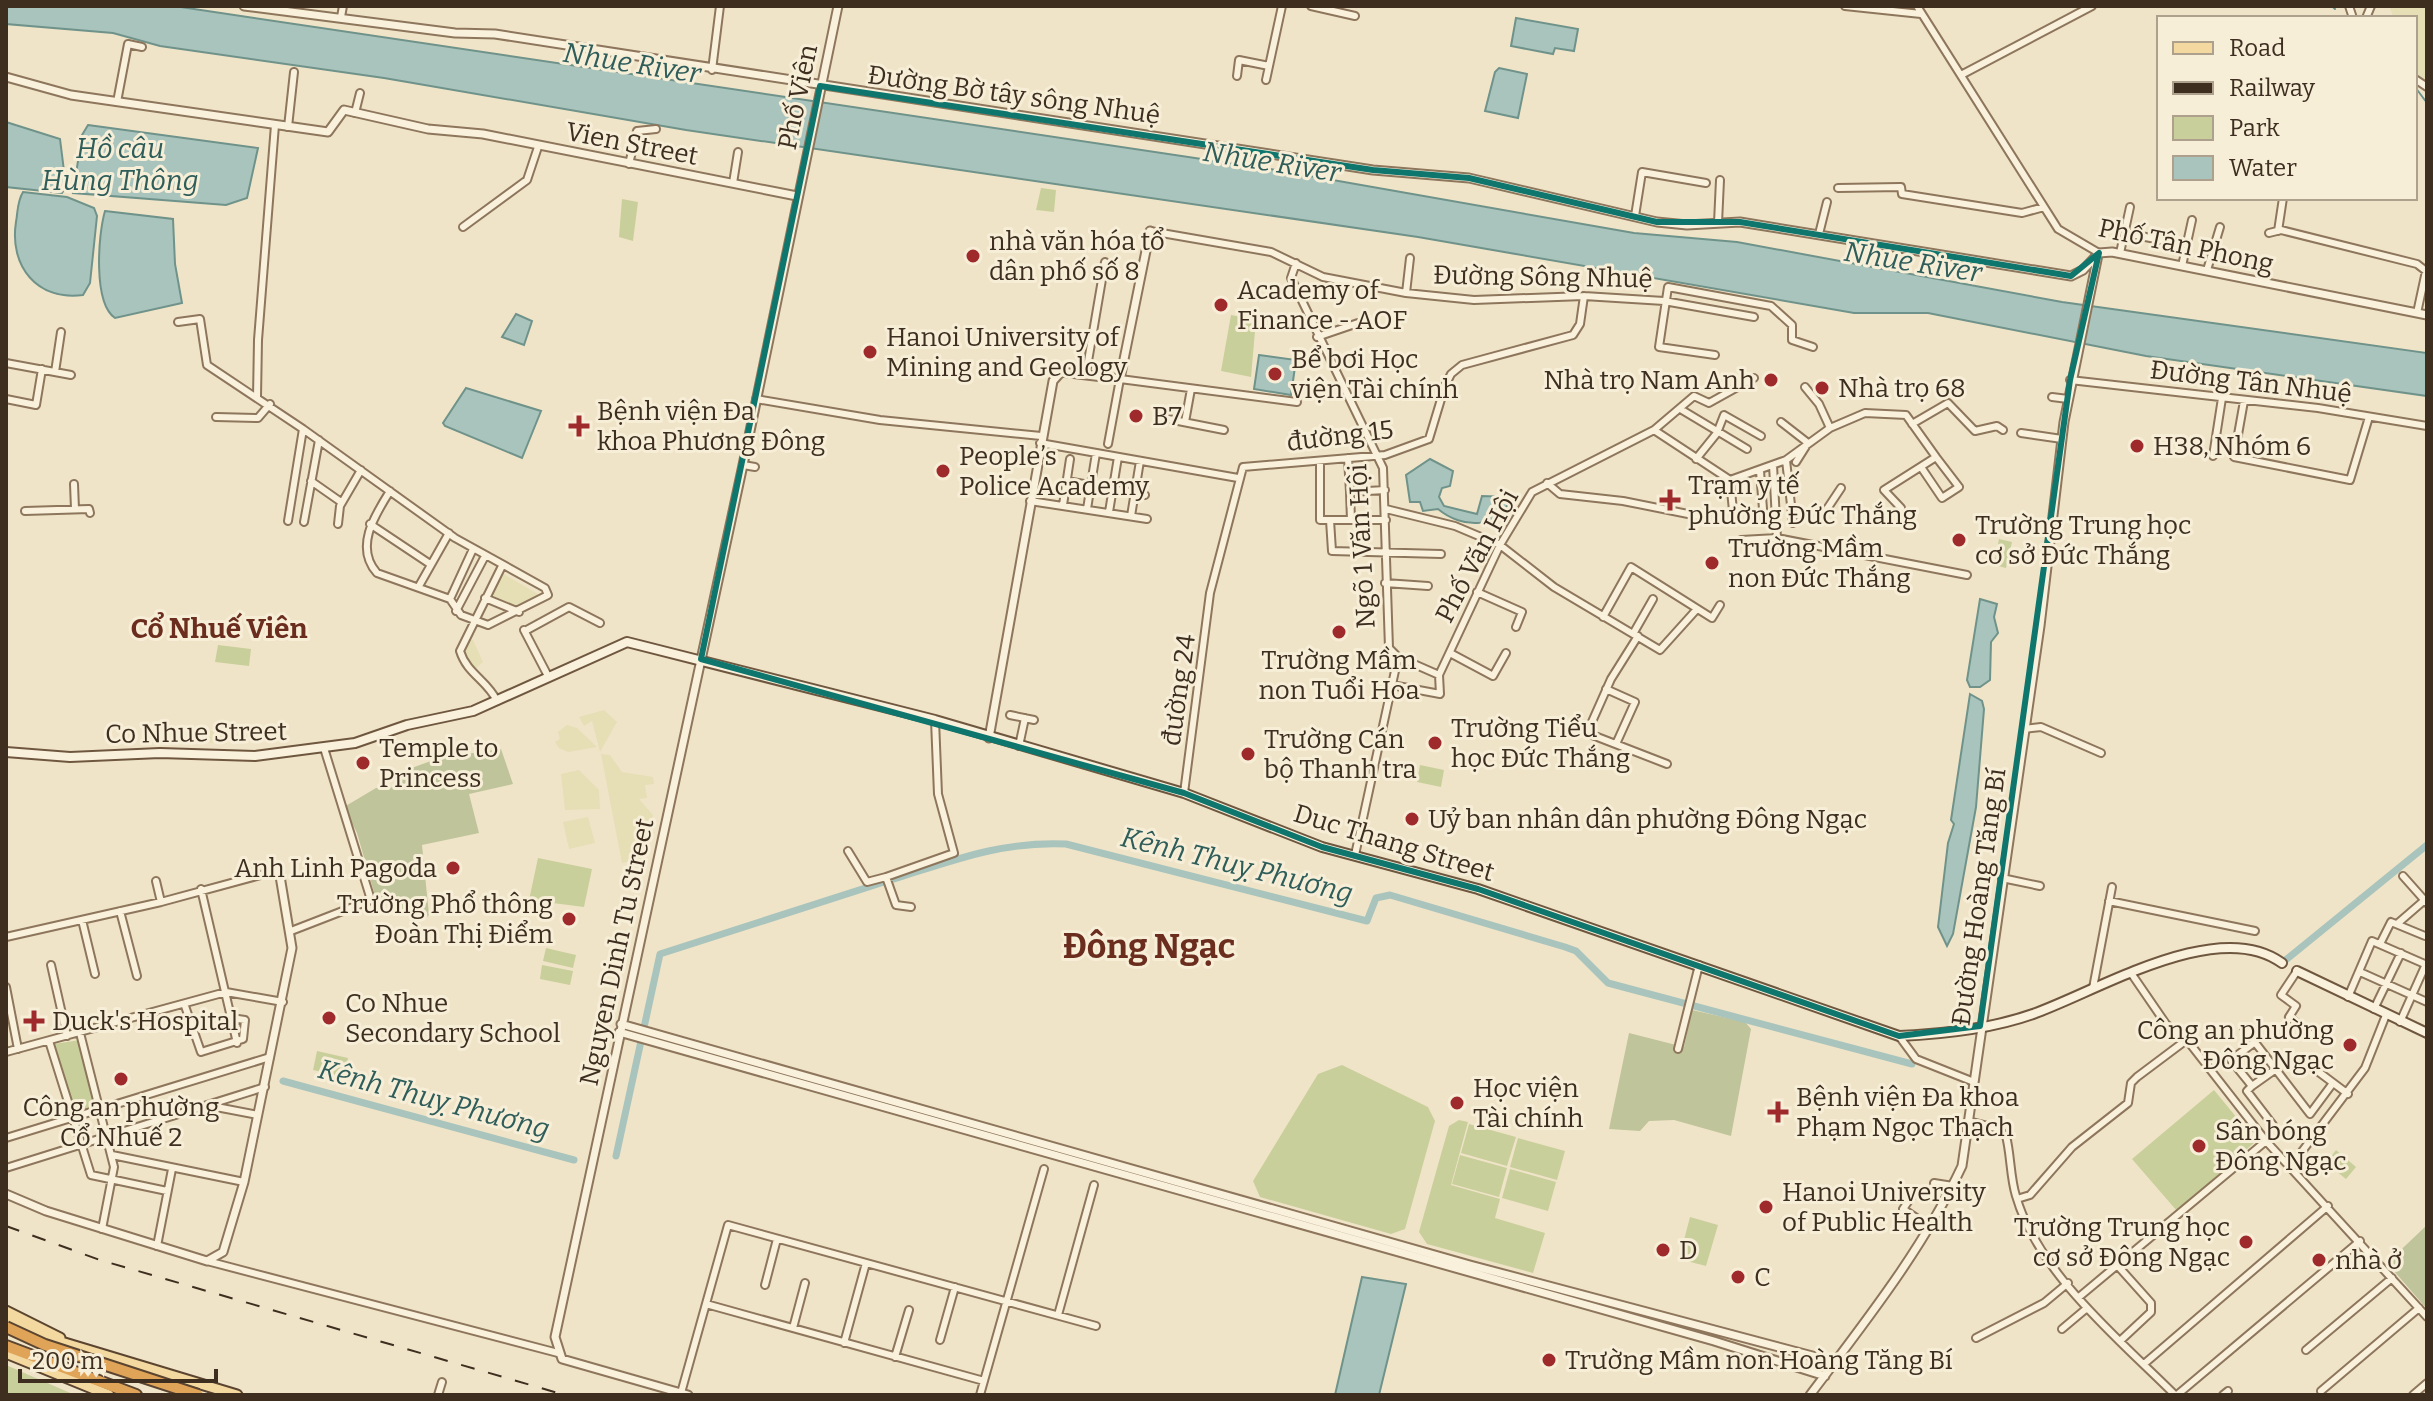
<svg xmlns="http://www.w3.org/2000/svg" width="2433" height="1401" font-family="Bitter,serif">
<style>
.farmland{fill:#e6deb5}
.green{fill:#c9cf9b}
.cemetery{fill:#bfc49a}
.water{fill:#a9c4bc;stroke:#6f938a;stroke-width:2}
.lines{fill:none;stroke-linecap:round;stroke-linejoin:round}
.stream{stroke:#6f938a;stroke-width:2}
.canal{stroke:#a9c4bc;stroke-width:7}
.minor-casing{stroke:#8d765c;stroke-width:10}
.tertiary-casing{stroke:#8d765c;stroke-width:11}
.secondary-casing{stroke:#6f573f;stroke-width:12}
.primary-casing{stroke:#5b4430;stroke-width:13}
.motorway-casing{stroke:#5b4430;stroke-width:14}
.minor{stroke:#faf1dc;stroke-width:6}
.tertiary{stroke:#faf1dc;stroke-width:7}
.secondary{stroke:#faf1dc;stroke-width:8}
.primary{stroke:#f3d9a0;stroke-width:9}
.motorway{stroke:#e0a458;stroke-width:10}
.rail{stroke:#3d2e20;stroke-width:2;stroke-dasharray:14 14;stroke-linecap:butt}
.motorway-bridge-casing{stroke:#5b4430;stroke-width:14;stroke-linecap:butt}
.motorway-bridge{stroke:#e0a458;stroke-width:10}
.marked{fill:none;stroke:#0f766e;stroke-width:6;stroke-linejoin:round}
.poi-dot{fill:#9e2a2b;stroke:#f7eed8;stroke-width:3}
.labels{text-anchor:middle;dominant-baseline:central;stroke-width:6;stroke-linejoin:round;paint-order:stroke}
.street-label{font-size:26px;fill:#3d2e20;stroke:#f7eed8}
.poi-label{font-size:26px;fill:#3d2e20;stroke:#f7eed8;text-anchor:start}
.water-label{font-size:28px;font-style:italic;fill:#2f5d5a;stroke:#f7eed8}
.neighbourhood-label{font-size:28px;font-weight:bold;fill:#6b2e1e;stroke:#f7eed8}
.district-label{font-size:34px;font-weight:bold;fill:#6b2e1e;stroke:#f7eed8}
</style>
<rect width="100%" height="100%" fill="#f0e4c8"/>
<path class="farmland" d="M2389,6h38v89l-12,-28v-49h-21z
M502,573l41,24 -26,12 -25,-13z
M467,638l6,2 10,22 -10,9 -10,-20z
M604,710l13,12 -17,30 -8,-31 -8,5 -5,-9z
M567,725l10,3 20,19 -29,5 -9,-4 -4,-6 5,-3 -2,-7z
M207,730l21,4 -1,10 -22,-2z
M601,754l9,1 12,17 31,5 1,7 -9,1 2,13 -8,1 14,16 -3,11 -12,3 17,3 -13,27 -20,4z
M579,770l20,20 1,19 -35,1 -4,-36z
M588,817l7,26 -26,6 -6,-27z"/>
<path class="green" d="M1041,188l15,2 -2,22 -18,-2z
M622,199l16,3 -5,39 -14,-4z
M1231,315l25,5 -5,57 -30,-6z
M1999,539l13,3 -6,26 -12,-3z
M218,645l33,4 -2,17 -34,-4z
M1420,765l24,5 -3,17 -24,-5z
M538,858l54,11 -8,38 -55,-7z
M546,948l30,7 -3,13 -30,-7z
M542,965l31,6 -3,14 -30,-6z
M80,1040l17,67 -23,7 -20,-70z
M317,1051l31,7 -4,19 -31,-7z
M1342,1065l86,42 7,14 -30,108 -14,5 -131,-37 -7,-16 65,-107z
M2214,1090l42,51 -79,70 -45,-52z
M1459,1120l9,2 -17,63 49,14 -5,19 50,15 -12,40 -106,-29 -8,-12 30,-106z
M1469,1124l47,13 -9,29 -46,-13z
M1518,1138l47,13 -8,29 -47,-13z
M2336,1150l20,17 -10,12 -20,-16z
M1460,1155l47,13 -8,29 -47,-13z
M1510,1169l46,13 -8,29 -46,-13z
M1690,1217l28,8 -12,41 -27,-7z
M6,1365l69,30h-69z"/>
<path class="cemetery" d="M501,749l12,35 -44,10 10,39 -57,12 7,70 -3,3 -50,-19 -19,-66 -13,-26 32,-19 26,-1 -4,-14 41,-15z
M1692,1010l53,12 6,7 -20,107 -57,-16 -25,1 -9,10 -31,-2 20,-96 55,14z
M2427,1225v84l-40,-46z"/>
<path class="water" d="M6,6h168l1102,164 358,63 103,9 325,60 365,51v43l-281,-40 -218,-43h-74l-436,-76 -732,-107 -302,-52 -224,-32 -47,-13 -107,-9z
M1516,18l62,11 -4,22 -19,-3 -2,6 -42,-8z
M1499,68l28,6 -9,44 -33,-7 10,-39z
M6,122l54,17 6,48 -4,6 -56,-6z
M88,125l170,23 -11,50 -21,7 -153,-12 9,-58z
M23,192l44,5 27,11 3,8 -7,67 -7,12c-46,6 -74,-29 -67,-73 2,-11 1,-20 7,-30z
M105,211l68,8 2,45 7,39 -67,15c-22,-15 -17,-83 -10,-107z
M516,314l16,7 -8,24 -22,-8z
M1259,355l37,5 -5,35 -37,-6z
M466,388l75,23 -19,47 -77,-32 -2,-3z
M1430,459l23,12 -3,15 -8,2 -3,9 5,9 33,8 5,-18 29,1c-11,33 -49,32 -73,12l-15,2 -3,-9h-10l-4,-27z
M1980,599l17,5 -3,13 4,16 -7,9 -1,38 -10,7h-10l-3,-7z
M1970,694l12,7 2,8 -8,98 -23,127 -6,12 -9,-19 10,-84 6,-19 -3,-4z
M1362,1277l44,7 -27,111h-44z"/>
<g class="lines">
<path class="stream" d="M2332,6l3,3
M2415,87l12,16"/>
<path class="canal" d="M894,879c60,-19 109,-38 172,-35l301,77 9,-23 14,-3 175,52 11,4 32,32 304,81
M2282,963l145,-118
M283,1081l291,79
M616,1156l44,-202 224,-72"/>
<g class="minor-casing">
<path id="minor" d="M1311,6l44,10
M1845,6l76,8
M1917,6l141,223 41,24
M2349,6l4,12
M341,17l2,-11
M2366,18l5,-12
M712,70l8,-64
M1961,75l131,-69
M1237,76l2,-16 30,6
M2415,79l12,8
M1266,80l16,-74
M117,102l11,-58 14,3
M355,113l5,-20
M288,127l6,-55
M629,164l8,-33 19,-2
M733,183l5,-31
M1838,188l63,-1 1,7 120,19 22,-6
M1635,216l7,-44 64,11
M1718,223l2,-43
M463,227l64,-47 11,-33
M1150,231l121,21 52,25 83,16 68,7 110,-4 80,5 90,16
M2278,231l5,-33
M2125,233l61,12
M2269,233l12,-3 136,34 9,7 -9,42
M1819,234l8,-32
M2120,253l10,-46
M1296,263l-5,15 92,190 6,180 9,9 41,18
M2182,266l10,-46
M2207,270l13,-43
M1406,293l4,-35
M178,322l22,-3 7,46 96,64 -15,92
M1317,337l41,-14
M1715,355l-56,-8 9,-60 103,19 21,19v15l21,7
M6,363l65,12
M55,372l6,-40
M1086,373l19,-111
M2070,380l248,28 109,18
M1805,387l14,17 11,24
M257,397l1,-57 17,-215
M2052,397l16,2
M6,399l30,6 6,-36
M756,399l124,21 161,16
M2244,401l-10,56 116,23 19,-63
M1682,410l65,39
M216,417l42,1 12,-14
M1168,419l56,11
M1185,422l6,-33
M1781,422l27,21 -12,19
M1912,424l36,-21 27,28 22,-5 6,4
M303,429l152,109 90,50 3,7 -60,30 -27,-10 -11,-16 -73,-26c-23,-26 -2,-58 13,-82
M1654,430l40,-34 15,7 45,-25
M2021,433l41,6
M1040,443l198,35
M1108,444l12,-65 177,23
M2213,456l9,-58
M1348,458l2,34
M1696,459l21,-26 7,-18 37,21
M1786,460l7,63
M1320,462v58h66
M743,465l12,2
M1773,465l4,73
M1921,467l21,31 17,-11 -23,-30
M1760,471l3,38
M1730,480l4,41
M311,481l30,21
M1067,481l78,14
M1547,483l13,11 63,7 80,16
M74,484l1,25
M1030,501l117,18
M1063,505l7,-46
M1087,509l9,-56
M1386,509l69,17 45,19 54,42 106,63 37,-41
M1827,509l14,-21
M25,511l64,-2 1,4
M1109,512l9,-55
M1131,516l9,-55
M1330,520l2,31 109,3
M1351,520l-1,-28 35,-2
M304,522l15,-82
M338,524l2,-18 21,-36
M370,524l60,40
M1741,540l36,-2 190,37
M1385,583l43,3
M419,586l30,-53
M1477,592l45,20 -6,15
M485,598l34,14
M450,599l23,-50
M456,611l29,-55
M1603,617l28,-50 81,51 8,-13
M524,630l24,46
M525,631l44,-24 31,16
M1633,634l20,-35
M1638,636l-27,43 -24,54 80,31
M1450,653l43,23 13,-23
M1392,685l48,9 -1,-19 61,-130 32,-53 122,-62 76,50 56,-20 44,-32 35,-15 41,2 30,42 -52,33 17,18
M1606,689l29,13 -19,42
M497,701c-10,-21 -30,-27 -37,-50l42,-85
M1010,715l24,5
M2024,729l17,-2 60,26
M1019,746l6,-28
M1184,793l26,-200 33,-126 142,-12 44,-16 16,-53 6,-12 11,-9 111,-30 7,-11 4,-28
M848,851l19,31 19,-5
M1355,855l43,-198
M2403,876l24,27
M2002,878l38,8
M156,881l5,21
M201,889l36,154
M2109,901l146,30
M911,907l-15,-2 -10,-28 68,-24 -16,-59 -3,-74
M120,911l17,65
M82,920l13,54
M2397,924l30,-26
M291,931l80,-31 -47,-152
M6,937l155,-35 118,-32
M2380,944l11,-22 34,14
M51,965l16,71
M2297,971l-16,24 15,11 -7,11 23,18
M2360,972l67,30
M2131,973l35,51 17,16
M6,987l12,62
M2093,988l19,-101
M2348,997l24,-56 55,24
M185,1006l16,46 42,-13 2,-19 -14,-2
M2374,1009l27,-56
M2400,1022l26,-58
M2244,1028l66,86 23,-31
M80,1033l34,134 -12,62
M1899,1036l17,23 58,23
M49,1041l42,134 76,16
M2255,1042l-24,18 21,26 -5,5 26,34
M2191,1045l75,96 161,176
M1678,1049l21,-84
M6,1052l220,-60 57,10
M2304,1061l44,33
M2252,1086l24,-17
M211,1106l47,9
M1968,1121l28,7 10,8c5,19 4,41 10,60 22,77 104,144 159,199
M6,1138l264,-81
M112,1155l132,27
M2291,1166l74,-98 21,-53
M6,1168l259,-81
M1934,1183l19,3
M1916,1190l-13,19 25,17
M2017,1199l13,-4 42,-48 56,-44 3,-20 6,-6 48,-36
M157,1246l15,-77
M207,1261l351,92
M2117,1265l34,38v9l-31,29
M765,1285l12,-46
M2079,1297l187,-156
M706,1304l278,77
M1058,1315l36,-130
M793,1328l12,-45
M2062,1329l25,-21
M1976,1338l68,-35 24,-20
M940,1340l15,-53
M844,1343l22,-80
M2306,1350l86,-72
M895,1357l14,-47
M2144,1364l184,-158
M2321,1391l98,-83
M681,1393l47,-168 368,101
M438,1395l4,-13
M980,1395l64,-226
M2177,1395l183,-154
M2223,1395l5,-4
M2413,1395l14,-12"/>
</g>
<g class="tertiary-casing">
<path id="tertiary" d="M244,6l211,27 40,1 878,136 96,8 188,44 30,3 53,-3 331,54 12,-6 16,-17
M6,77l65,18 257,37 16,-22 84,19 55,5 314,62
M2099,253l13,-1 315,63
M989,738l64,-357 8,-9 59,7 30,-148
M621,1024l849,241 365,97
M619,1032l1095,309 111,35
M6,1194l40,17 161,50 16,-9 21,-70 48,-234 -13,-78
M688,1395l-126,-36 -7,-22 188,-872 95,-459
M1810,1395c55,-73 113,-146 152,-229l78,-540 24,-204 34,-167"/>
</g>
<g class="secondary-casing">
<path id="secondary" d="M6,752l64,5 90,-4 95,3 100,-13 52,-18 66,-14 154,-69 308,78 249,73 138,54 156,42 421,147c44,-2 92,-7 134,-22 65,-23 185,-98 249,-51
M2297,971l130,62"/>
</g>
<g class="primary-casing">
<path id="primary" d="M6,1311l54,27
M6,1319l42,19 189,57
M6,1353l103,42"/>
</g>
<g class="motorway-casing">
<path id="motorway" d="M6,1346l130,49"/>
</g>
<use href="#minor" class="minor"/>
<use href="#tertiary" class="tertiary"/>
<use href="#secondary" class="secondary"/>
<use href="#primary" class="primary"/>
<use href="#motorway" class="motorway"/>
<path class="rail" d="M6,1226l94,34 465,135"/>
<g class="motorway-bridge-casing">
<path id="motorway-bridge" d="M6,1327l39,18 153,50"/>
</g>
<use href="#motorway-bridge" class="motorway-bridge"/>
</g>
<path class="marked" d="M820,86l553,84 96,8 188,44h83l331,54 28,-23 -29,127 -90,646 -81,10 -421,-147 -156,-42 -138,-54 -483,-134z"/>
<g class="poi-dot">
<circle cx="973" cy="256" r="8"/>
<circle cx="1221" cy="305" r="8"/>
<circle cx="870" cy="352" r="8"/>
<circle cx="1275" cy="374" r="8"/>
<circle cx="1771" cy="380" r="8"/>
<circle cx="1822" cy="388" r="8"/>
<circle cx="1136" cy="416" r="8"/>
<path d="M575 414h8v8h8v8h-8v8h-8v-8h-8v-8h8z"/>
<circle cx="2137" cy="446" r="8"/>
<circle cx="943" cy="471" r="8"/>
<path d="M1666 488h8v8h8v8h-8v8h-8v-8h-8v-8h8z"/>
<circle cx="1959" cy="540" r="8"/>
<circle cx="1712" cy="563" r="8"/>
<circle cx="1339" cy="632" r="8"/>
<circle cx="1435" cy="743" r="8"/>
<circle cx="1248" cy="754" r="8"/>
<circle cx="363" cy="763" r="8"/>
<circle cx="1412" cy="819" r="8"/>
<circle cx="453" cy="868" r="8"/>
<circle cx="569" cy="919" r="8"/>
<circle cx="329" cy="1018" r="8"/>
<path d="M30 1009h8v8h8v8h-8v8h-8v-8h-8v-8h8z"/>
<circle cx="2350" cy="1045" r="8"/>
<circle cx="121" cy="1079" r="8"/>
<circle cx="1457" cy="1103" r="8"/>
<path d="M1774 1100h8v8h8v8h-8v8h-8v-8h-8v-8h8z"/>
<circle cx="2199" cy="1146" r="8"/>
<circle cx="1766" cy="1207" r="8"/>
<circle cx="2246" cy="1242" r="8"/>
<circle cx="1663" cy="1250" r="8"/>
<circle cx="2319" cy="1260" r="8"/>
<circle cx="1738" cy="1277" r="8"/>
<circle cx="1549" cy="1360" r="8"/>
</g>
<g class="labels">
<g class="street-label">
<text transform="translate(1014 95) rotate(8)">Đường Bờ tây sông Nhuệ</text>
<text transform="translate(798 97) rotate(-78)">Phố Viên</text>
<text transform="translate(632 144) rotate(11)">Vien Street</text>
<text transform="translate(2186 246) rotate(12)">Phố Tân Phong</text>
<text transform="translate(1543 277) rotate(1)">Đường Sông Nhuệ</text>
<text transform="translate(2251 382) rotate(7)">Đường Tân Nhuệ</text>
<text transform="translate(1340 436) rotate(-7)">đường 15</text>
<text transform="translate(1362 546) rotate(-93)">Ngõ 1 Văn Hội</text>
<text transform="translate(1477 556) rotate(-62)">Phố Văn Hội</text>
<text transform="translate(1179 690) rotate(-82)">đường 24</text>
<text transform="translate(196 733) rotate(-1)">Co Nhue Street</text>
<text transform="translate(1394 843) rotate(17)">Duc Thang Street</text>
<text transform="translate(1979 897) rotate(-82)">Đường Hoàng Tăng Bí</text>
<text transform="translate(617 952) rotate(-78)">Nguyen Dinh Tu Street</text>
</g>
<g class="poi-label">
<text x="989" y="241">nhà văn hóa tổ<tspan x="989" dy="30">dân phố số 8</tspan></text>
<text x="1237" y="290">Academy of<tspan x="1237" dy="30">Finance - AOF</tspan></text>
<text x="886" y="337">Hanoi University of<tspan x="886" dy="30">Mining and Geology</tspan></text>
<text x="1291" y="359">Bể bơi Học<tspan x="1291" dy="30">viện Tài chính</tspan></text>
<text x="1755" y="380" text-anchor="end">Nhà trọ Nam Anh</text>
<text x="1838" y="388">Nhà trọ 68</text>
<text x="597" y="411">Bệnh viện Đa<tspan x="597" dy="30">khoa Phương Đông</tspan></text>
<text x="1152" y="416">B7</text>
<text x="2153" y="446">H38, Nhóm 6</text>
<text x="959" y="456">People’s<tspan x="959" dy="30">Police Academy</tspan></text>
<text x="1688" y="485">Trạm y tế<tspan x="1688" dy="30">phường Đức Thắng</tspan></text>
<text x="1975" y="525">Trường Trung học<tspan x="1975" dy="30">cơ sở Đức Thắng</tspan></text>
<text x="1728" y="548">Trường Mầm<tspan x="1728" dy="30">non Đức Thắng</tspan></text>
<text x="1339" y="660" text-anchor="middle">Trường Mầm<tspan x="1339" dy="30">non Tuổi Hoa</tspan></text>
<text x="1451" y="728">Trường Tiểu<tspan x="1451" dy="30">học Đức Thắng</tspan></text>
<text x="1264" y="739">Trường Cán<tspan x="1264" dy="30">bộ Thanh tra</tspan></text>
<text x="379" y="748">Temple to<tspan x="379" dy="30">Princess</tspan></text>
<text x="1428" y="819">Uỷ ban nhân dân phường Đông Ngạc</text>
<text x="437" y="868" text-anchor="end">Anh Linh Pagoda</text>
<text x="553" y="904" text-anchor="end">Trường Phổ thông<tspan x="553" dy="30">Đoàn Thị Điểm</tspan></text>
<text x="345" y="1003">Co Nhue<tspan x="345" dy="30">Secondary School</tspan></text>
<text x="52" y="1021">Duck's Hospital</text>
<text x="2334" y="1030" text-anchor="end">Công an phường<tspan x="2334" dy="30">Đông Ngạc</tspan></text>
<text x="1473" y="1088">Học viện<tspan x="1473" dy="30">Tài chính</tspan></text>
<text x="1796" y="1097">Bệnh viện Đa khoa<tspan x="1796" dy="30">Phạm Ngọc Thạch</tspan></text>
<text x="121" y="1107" text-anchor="middle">Công an phường<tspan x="121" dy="30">Cổ Nhuế 2</tspan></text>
<text x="2215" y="1131">Sân bóng<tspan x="2215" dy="30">Đông Ngạc</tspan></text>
<text x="1782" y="1192">Hanoi University<tspan x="1782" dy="30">of Public Health</tspan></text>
<text x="2230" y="1227" text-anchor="end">Trường Trung học<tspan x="2230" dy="30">cơ sở Đông Ngạc</tspan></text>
<text x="1679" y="1250">D</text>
<text x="2335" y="1260">nhà ở</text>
<text x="1754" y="1277">C</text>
<text x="1565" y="1360">Trường Mầm non Hoàng Tăng Bí</text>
</g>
<g class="water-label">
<text transform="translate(632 63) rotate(9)">Nhue River</text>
<text x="120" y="148">Hồ câu<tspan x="120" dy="32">Hùng Thông</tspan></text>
<text transform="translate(1272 162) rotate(9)">Nhue River</text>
<text transform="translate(1913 262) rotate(9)">Nhue River</text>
<text transform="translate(1237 865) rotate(14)">Kênh Thuỵ Phương</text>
<text transform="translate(434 1099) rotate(15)">Kênh Thuỵ Phương</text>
</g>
<g class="neighbourhood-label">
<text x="219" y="628">Cổ Nhuế Viên</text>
</g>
<g class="district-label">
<text x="1149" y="946">Đông Ngạc</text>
</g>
</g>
<rect width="2433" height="1401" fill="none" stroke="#3d2e20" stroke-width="16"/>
<rect x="2157" y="16" width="260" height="184" fill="#f7eed8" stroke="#ada18e" stroke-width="2"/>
<rect x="2173" y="42" width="40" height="12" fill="#f3d9a0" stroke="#ada18e" stroke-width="2"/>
<text x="2229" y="56" font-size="24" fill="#3d2e20">Road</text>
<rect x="2173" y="82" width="40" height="12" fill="#3d2e20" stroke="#ada18e" stroke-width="2"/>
<text x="2229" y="96" font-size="24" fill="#3d2e20">Railway</text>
<rect x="2173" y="116" width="40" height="24" fill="#c9cf9b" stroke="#ada18e" stroke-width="2"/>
<text x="2229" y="136" font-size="24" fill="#3d2e20">Park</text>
<rect x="2173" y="156" width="40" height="24" fill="#a9c4bc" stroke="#ada18e" stroke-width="2"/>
<text x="2229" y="176" font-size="24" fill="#3d2e20">Water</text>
<path d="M20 1369v12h196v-12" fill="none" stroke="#3d2e20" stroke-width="4"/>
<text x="32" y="1369" font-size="24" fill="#3d2e20" stroke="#f7eed8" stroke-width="6" paint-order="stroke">200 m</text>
</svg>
